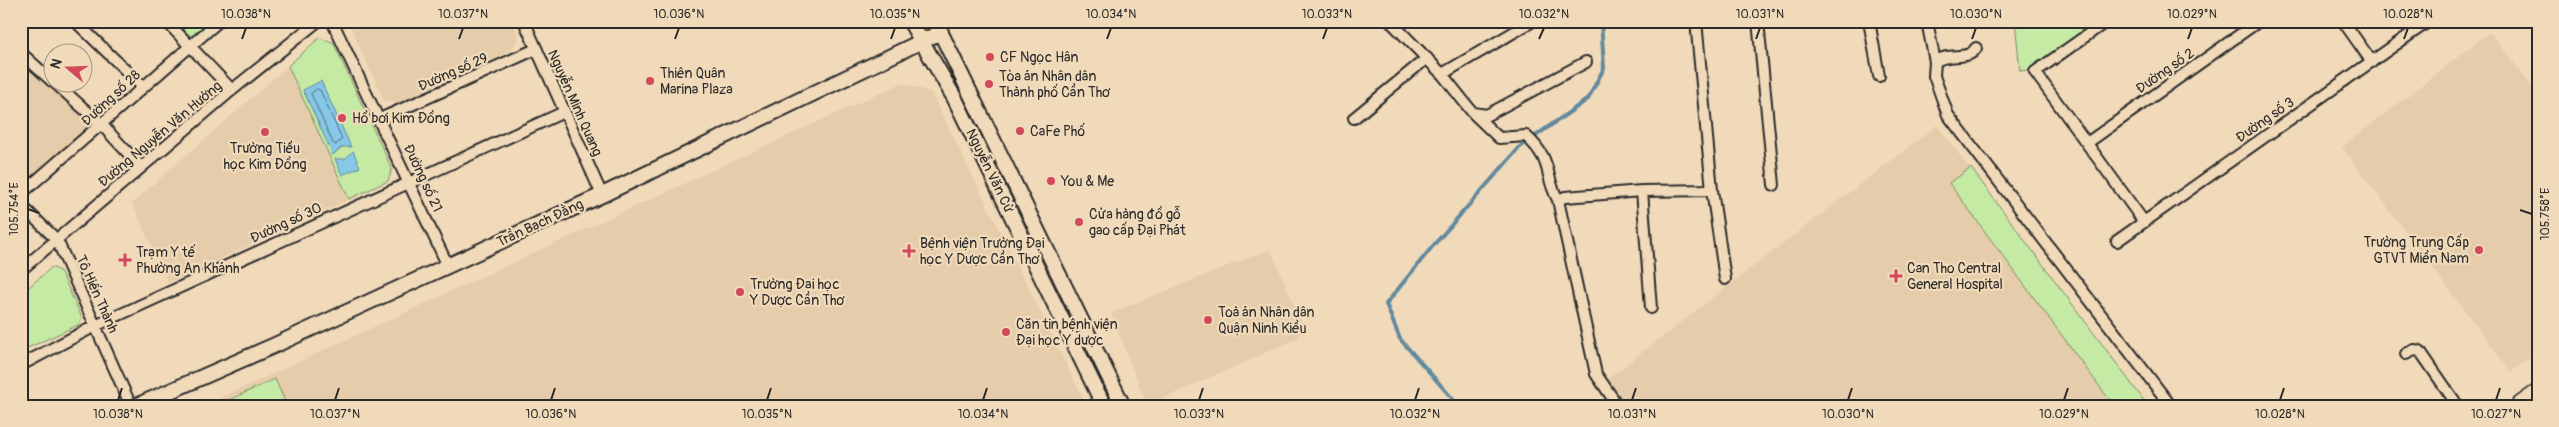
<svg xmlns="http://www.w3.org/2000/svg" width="2559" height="427" font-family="Pangolin,sans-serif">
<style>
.built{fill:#e5ccaa}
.green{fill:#c5eaa4;stroke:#788a68}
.water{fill:#86c8e7;stroke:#62899c}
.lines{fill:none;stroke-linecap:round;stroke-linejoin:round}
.shore{stroke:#4f6a76;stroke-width:1}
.stream{stroke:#62899c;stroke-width:4}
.street-casing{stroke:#2b2b2b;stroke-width:14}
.secondary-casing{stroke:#2b2b2b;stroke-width:18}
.highway-casing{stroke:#2b2b2b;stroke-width:22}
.street{stroke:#f1daba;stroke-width:10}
.secondary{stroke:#f1daba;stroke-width:14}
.highway{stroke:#f1daba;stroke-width:19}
.ticks{fill:none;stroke:#2b2b2b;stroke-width:2}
.poi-dot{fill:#d1495b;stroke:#f1daba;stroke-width:2}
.labels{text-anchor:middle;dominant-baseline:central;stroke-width:4.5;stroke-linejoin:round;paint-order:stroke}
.poi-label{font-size:14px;fill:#2b2b2b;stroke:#f1daba;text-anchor:start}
.street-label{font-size:14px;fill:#2b2b2b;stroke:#f1daba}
.neatline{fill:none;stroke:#2b2b2b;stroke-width:2}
.ticks-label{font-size:12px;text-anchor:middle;fill:#2b2b2b}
</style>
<rect width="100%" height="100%" fill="#f1daba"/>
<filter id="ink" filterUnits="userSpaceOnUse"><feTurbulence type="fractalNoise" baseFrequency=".02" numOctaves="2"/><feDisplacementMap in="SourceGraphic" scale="10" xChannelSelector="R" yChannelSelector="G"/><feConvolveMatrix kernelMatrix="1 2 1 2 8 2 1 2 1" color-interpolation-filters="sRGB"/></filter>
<g filter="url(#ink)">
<path class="built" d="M348,21h164l7,15 -7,14 -113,54 -15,-3z
M2490,32l48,62v258l-27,20 -169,-225z
M21,59l65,58 3,9 -1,4 -61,55 -6,2z
M288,66l61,133 -181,84 -36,-80z
M902,83l29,9 156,314h-884z
M1937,125l211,281h-531l-16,-22z
M1270,249l34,78 -6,11 -151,68 -36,-93z"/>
<path class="green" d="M173,21h39l-16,14 -5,1z
M2015,21h82l-68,49 -9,1z
M319,38l14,4 59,127 -4,12 -39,18 -61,-133z
M1971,168l177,238h-34l-165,-223z
M52,267l9,5 21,46 -4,7 -57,26v-57z
M275,379l12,27h-71z"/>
<path class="water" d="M321,81l30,66h-9l-9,8 -30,-65z
M353,151l7,16 -18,8 -7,-16h10z"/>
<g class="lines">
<path class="shore" d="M317,89l3,1 22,49 -6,6 -3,-2 -22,-49z"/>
<path class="stream" d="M1459,406l-59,-67 -14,-35 46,-57 88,-100 68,-48 16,-31 -3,-47"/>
<g class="street-casing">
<path id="street" d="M75,21l68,66
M166,21l66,69
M332,21l116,245
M524,21l78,174
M1390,21l52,53 31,39 14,2 99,-53
M1696,21l16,169 13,89
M1758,21l16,164
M1869,21l10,55
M1927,21l8,41
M2107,21l-72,51 109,150
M2343,21l29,41
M1976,48c-8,14 -28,3 -41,14l-1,14 14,39 223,291
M21,53l31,28
M1442,74l91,-53
M54,82l48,43 39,42
M1473,113l26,25 27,-2c28,26 17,36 32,64
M1354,118l73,-60
M380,119l156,-70
M2087,143l172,-122
M1642,191l9,117
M21,194l198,-173
M21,205l36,35 74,166
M2117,241l312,-220
M21,270l211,-180 86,-69
M2406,354l8,-4 6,1 38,55
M21,365l74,-39 469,-214
M1618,406l-22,-32 -38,-174 7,-3 77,-6 70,-1"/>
</g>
<g class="secondary-casing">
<path id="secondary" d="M910,21l45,78 149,307
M935,21l188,385
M136,406l137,-60 329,-151 339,-163"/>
</g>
<g class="highway-casing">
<path id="highway" d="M2521,406l17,-12"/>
</g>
<use href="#street" class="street"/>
<use href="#secondary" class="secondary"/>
<use href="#highway" class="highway"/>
</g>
</g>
<path class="ticks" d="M242,39l4,-11M459,39l4,-11M675,39l4,-11M891,39l4,-11M1107,39l4,-11M1323,39l4,-11M1539,39l5,-11M1756,39l4,-11M1972,39l4,-11M2188,39l4,-11M2404,39l4,-11M28,209l11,4M2520,210l12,4M118,400l4,-12M335,400l4,-12M551,400l4,-12M767,400l4,-12M983,400l4,-12M1199,400l4,-12M1415,400l4,-12M1632,400l4,-12M1848,400l4,-12M2064,400l4,-12M2280,400l4,-12M2496,400l4,-12"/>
<g class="poi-dot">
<circle cx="990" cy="57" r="5"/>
<circle cx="650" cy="81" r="5"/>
<circle cx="989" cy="84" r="5"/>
<circle cx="342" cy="118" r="5"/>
<circle cx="1020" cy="131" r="5"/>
<circle cx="265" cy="132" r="5"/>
<circle cx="1051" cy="181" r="5"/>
<circle cx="1079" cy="222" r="5"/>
<circle cx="2479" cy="250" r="5"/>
<path d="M906.5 243.5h5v5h5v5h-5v5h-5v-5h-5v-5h5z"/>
<path d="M122.5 252.5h5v5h5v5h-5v5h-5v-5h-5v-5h5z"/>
<path d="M1893.5 268.5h5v5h5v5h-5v5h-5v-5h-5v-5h5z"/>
<circle cx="740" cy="292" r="5"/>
<circle cx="1208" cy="320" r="5"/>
<circle cx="1006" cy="332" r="5"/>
</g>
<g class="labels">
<g class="poi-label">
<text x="1000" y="57">CF Ngọc Hân</text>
<text x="660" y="73">Thiên Quân<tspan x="660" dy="16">Marina Plaza</tspan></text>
<text x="999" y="76">Tòa án Nhân dân<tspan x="999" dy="16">Thành phố Cần Thơ</tspan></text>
<text x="352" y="118">Hồ bơi Kim Đồng</text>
<text x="1030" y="131">CaFe Phố</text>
<text x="265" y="148" text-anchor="middle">Trường Tiểu<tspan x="265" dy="16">học Kim Đồng</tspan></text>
<text x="1061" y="181">You &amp; Me</text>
<text x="1089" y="214">Cửa hàng đồ gỗ<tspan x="1089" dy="16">gao cấp Đại Phát</tspan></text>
<text x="2469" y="242" text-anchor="end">Trường Trung Cấp<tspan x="2469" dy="16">GTVT Miền Nam</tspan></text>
<text x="920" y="243">Bệnh viện Trường Đại<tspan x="920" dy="16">học Y Dược Cần Thơ</tspan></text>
<text x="136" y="252">Trạm Y tế<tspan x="136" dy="16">Phường An Khánh</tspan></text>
<text x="1907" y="268">Can Tho Central<tspan x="1907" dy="16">General Hospital</tspan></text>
<text x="750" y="284">Trường Đại học<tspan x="750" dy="16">Y Dược Cần Thơ</tspan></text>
<text x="1218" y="312">Toà án Nhân dân<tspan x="1218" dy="16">Quận Ninh Kiều</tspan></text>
<text x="1016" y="324">Căn tin bệnh viện<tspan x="1016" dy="16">Đại học Y dược</tspan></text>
</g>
<g class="street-label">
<text transform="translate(2165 71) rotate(-35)">Đường số 2</text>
<text transform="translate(453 72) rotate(-24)">Đường số 29</text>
<text transform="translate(111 98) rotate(-43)">Đường số 28</text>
<text transform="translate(575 103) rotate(66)">Nguyễn Minh Quang</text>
<text transform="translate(2265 120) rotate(-35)">Đường số 3</text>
<text transform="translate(160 134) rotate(-40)">Đường Nguyễn Văn Hưởng</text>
<text transform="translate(990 171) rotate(64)">Nguyễn Văn Cừ</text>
<text transform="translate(423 178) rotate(65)">Đường số 21</text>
<text transform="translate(286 223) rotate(-25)">Đường số 30</text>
<text transform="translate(540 223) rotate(-25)">Trần Bạch Đằng</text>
<text transform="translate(97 294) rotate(66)">Tô Hiến Thành</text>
</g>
</g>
<rect width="2559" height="427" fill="none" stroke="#f1daba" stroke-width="55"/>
<g transform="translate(68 68) rotate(289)"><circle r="24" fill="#f1daba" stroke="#a29481"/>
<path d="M0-4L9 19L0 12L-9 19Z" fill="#d1495b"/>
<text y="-8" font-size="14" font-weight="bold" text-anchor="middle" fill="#2b2b2b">N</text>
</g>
<rect x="28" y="28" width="2504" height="372" class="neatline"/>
<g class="ticks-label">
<text x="246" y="18">10.038°N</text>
<text x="463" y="18">10.037°N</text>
<text x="679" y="18">10.036°N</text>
<text x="895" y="18">10.035°N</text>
<text x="1111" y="18">10.034°N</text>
<text x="1327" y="18">10.033°N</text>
<text x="1544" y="18">10.032°N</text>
<text x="1760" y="18">10.031°N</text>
<text x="1976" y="18">10.030°N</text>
<text x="2192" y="18">10.029°N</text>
<text x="2408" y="18">10.028°N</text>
<text transform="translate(14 209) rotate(-90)" y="4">105.754°E</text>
<text transform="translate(2545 214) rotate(-90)" y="4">105.758°E</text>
<text x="118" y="418">10.038°N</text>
<text x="335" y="418">10.037°N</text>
<text x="551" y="418">10.036°N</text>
<text x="767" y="418">10.035°N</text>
<text x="983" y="418">10.034°N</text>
<text x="1199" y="418">10.033°N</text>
<text x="1415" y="418">10.032°N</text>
<text x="1632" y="418">10.031°N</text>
<text x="1848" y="418">10.030°N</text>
<text x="2064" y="418">10.029°N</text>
<text x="2280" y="418">10.028°N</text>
<text x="2496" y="418">10.027°N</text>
</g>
</svg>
